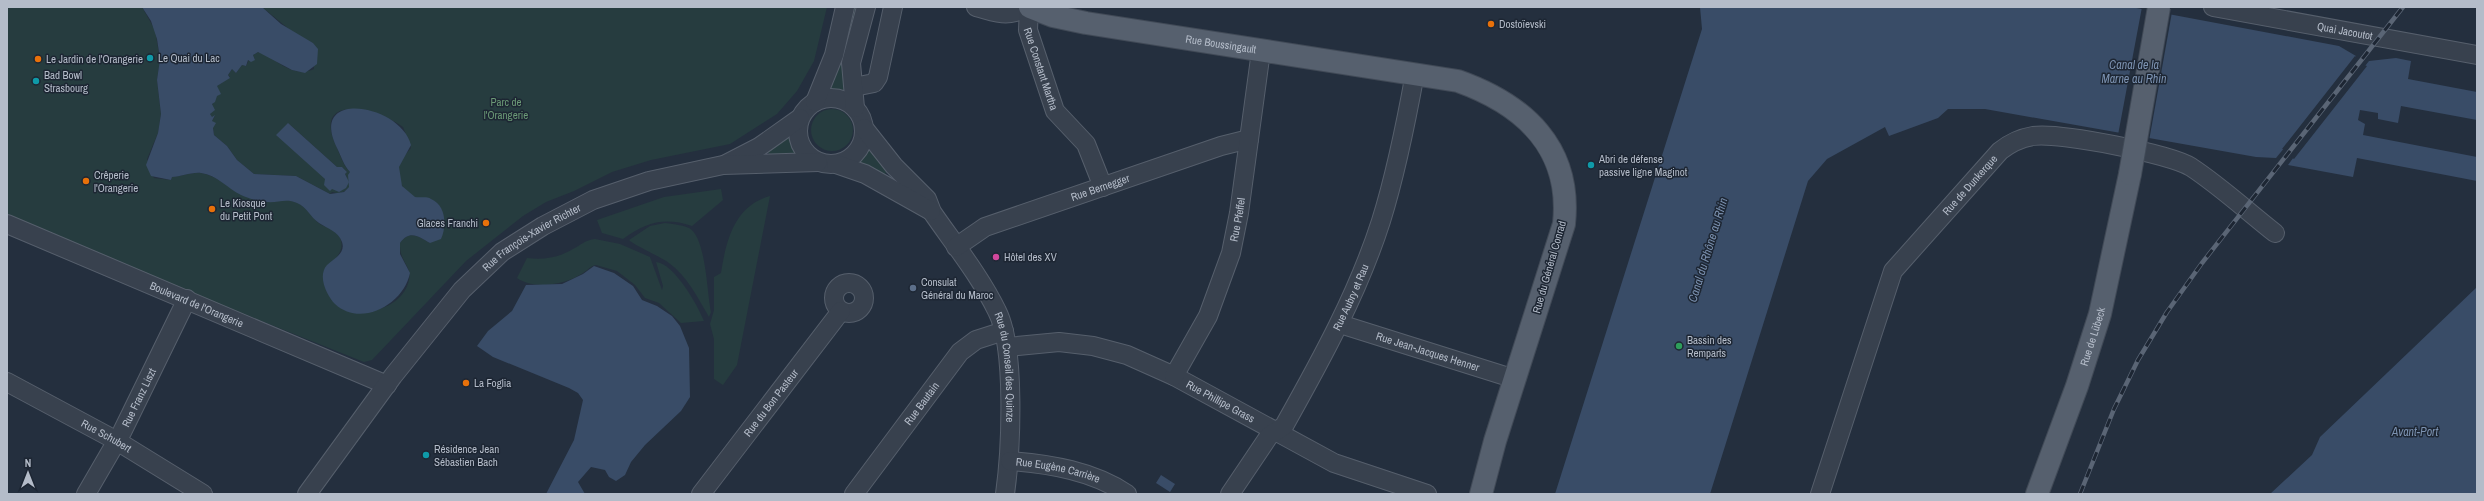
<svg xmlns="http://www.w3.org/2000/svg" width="2484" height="501" font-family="'Archivo Narrow',sans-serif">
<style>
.green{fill:#263c3f;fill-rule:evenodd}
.water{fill:#394c67}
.pier{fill:#242f3e}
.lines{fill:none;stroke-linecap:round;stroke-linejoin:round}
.minor-casing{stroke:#565f6c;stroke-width:20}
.major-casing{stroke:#414a57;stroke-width:24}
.minor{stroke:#38414e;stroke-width:18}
.major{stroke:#56606e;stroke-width:22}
.rail-casing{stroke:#5a6575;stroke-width:4.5}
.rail{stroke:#1d2633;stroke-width:3;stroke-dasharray:9;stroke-linecap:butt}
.major-bridge-casing{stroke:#414a57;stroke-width:24;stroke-linecap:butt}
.major-bridge{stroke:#56606e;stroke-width:22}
.food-dot{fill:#e8710a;stroke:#1d2633;stroke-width:1.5}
.culture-dot{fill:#0f9aa8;stroke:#1d2633;stroke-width:1.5}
.hotel-dot{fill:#d1479c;stroke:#1d2633;stroke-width:1.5}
.service-dot{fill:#5c6f8a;stroke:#1d2633;stroke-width:1.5}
.leisure-dot{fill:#2e9e5b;stroke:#1d2633;stroke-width:1.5}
.labels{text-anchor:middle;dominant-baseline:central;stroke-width:3;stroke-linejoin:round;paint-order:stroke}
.poi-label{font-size:11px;fill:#b4bcc9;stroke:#1d2633;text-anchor:start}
.street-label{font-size:11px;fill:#b4bcc9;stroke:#1d2633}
.park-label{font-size:11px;fill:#6b9a76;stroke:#1d2633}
.water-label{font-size:12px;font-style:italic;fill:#7c92b1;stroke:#1d2633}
</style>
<rect width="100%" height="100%" fill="#242f3e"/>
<g class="green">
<path d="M7,7H142L155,30L160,59L157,80L161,114L158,133L147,159L154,178L171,180L172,177C181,177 191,172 201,173C220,176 232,193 250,198C267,204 279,197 295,202C307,206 311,218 320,224C325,227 330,228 334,231C351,245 336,260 324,270C318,325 400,322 409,280C412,265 399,262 400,243C410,229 419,237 430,243L442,211C434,194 427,202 414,197C401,192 394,172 401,160C403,156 408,152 411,148L403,127C376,107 310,92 337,148C341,157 344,166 350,172L349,187C344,193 340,194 332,192L330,194L296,176L254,174L237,160L227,146L214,135L212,121L215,116L212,118L210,114L217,86L230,77L228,75L232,69L236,73L242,65L246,66L249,60H255L253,55L258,52L264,54C280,63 295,78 314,69L313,43L295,34L262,7H827L814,61L797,91L777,114L730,144L651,160L612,172L574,191L546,202L523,216L466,261L372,360L364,362L7,219ZM288,123L337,167H342L347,172L345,174L347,177L339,192L326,183L325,179Z"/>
<polygon points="853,7 860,7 849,93 829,89"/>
<circle cx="832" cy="130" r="21"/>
<polygon points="793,134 800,155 770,157 768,150"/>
<polygon points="868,145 889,167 884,176 853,163"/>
<path d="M721,189L723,200L692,226C665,217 646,222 623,239L602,233L597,220L664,197Z"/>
<path d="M770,196L737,365L723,385L714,379V339L710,324L714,310V277L721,273C726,240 735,205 770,196Z"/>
<path d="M665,223C673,224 682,225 689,228C706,237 707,293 711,312L709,317C698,298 687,276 669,263C661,257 632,244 629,240L650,226Z"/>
<path d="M595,239L620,244L650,257L662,290L663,286L656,262C674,263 698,306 704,321L681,323L659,303L645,298L635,285L617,271L596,265C590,266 588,270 583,273C565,285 534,290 517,278L527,258C543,260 558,258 573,249C581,245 585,240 595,239Z"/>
</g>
<g class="water">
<path d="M142,7H262L281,24L313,43L318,49L317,64L305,73L292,70L258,52L253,55L255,60L251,62L248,60L246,66L242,65L236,73L232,69L228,75L230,78L217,86L221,94L217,96L215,102L212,104L215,110L210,114L212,117L215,115L212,121L216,123L213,128L214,135L227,146L237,160L254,174L296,176L330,194L344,192L349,187L348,175L350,172C344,166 341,156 337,148C307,88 401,104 411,145L399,167L402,186L415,197C420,198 427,196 431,199C446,205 447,226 441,239L430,243C419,237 410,229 400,243V254L410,273C404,304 361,328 335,304C327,296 317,276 327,265C333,259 346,254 342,242C338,231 328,229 319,223C310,217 307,207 297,203C286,198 278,203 267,202C258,202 248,198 241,195C227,188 217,175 201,173C191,172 181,177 172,177L171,180L151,176L146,165L158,133L161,114L157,80L160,59L157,39L151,21Z"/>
<polygon points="1700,7 2131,7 2339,46 2356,56 2351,63 2365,66 2369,61 2396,58 2411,61 2408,79 2477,92 2477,120 2401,106 2398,123 2378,119 2378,113 2360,110 2358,120 2365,124 2363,135 2477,157 2477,181 2357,158 2353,177 2288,165 2299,150 2285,147 2276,158 2256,157 1985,109 1948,109 1938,118 1889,136 1885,127 1827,159 1808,181 1710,494 1555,494 1702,29"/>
<polygon points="288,123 337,167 342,167 347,172 345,174 349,182 346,188 339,192 332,189 330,191 324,185 325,179 276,135"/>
<polygon points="594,266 614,273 633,286 642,300 657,306 672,316 680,326 689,348 690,397 681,411 645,445 631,462 625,475 616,481 609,477 605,470 591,467 578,482 585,494 546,494 574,440 583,400 578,393 569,388 493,357 477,346 488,331 512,311 526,285 562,284 583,274"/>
<polygon points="2477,287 2477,494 2270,494 2312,455 2320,437"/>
<polygon points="1161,475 1175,484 1170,492 1156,483"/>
</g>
<g class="pier">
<polygon points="2142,7 2172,12 2149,141 2118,135"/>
<polygon points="2355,56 2357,58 2354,62 2367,66 2294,159 2291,157 2296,151 2282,149"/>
</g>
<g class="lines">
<defs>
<g id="minor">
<path d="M976,7C999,13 1006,18 1029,7"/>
<path id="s1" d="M1029,7L1028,30L1055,111L1086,144L1103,187"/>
<path id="s2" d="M2213,7L2477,55"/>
<polyline points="854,87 874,83 878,77 893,7"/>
<circle cx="831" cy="131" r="33"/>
<polyline points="815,102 834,55 845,7"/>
<polyline points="855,108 851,63 866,7"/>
<path id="s3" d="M864,128L894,166L927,199L932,212C954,244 980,276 997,311C1016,348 1011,451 1005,494"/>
<polyline points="726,164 759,147 800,118"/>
<polyline points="836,164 865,174 931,211"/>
<path id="s4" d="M7,224L387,385"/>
<path id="s5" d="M956,247L985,227L1221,146L1249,139"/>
<circle cx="849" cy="298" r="15"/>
<path id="s6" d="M1340,324L1515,379"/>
<path id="s7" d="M1007,347L1059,342L1093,346L1127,355L1174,376L1334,463L1427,494"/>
<path id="s8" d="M1174,376L1208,316L1231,253L1239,213L1261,51"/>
<path id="s9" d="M7,382L117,441L203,494"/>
<path id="s10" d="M1010,461C1050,464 1093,471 1127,494"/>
<path id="s11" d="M86,494L122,432L187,299"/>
<path id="s12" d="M307,494L393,376L462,290L502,252L543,226L593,200L649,181L723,165L818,162"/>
<path id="s13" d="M701,494L841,311"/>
<path id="s14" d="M854,494L960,352L976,340L1004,331"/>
<path id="s15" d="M1230,494L1269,436L1284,426C1321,360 1358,293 1381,221C1396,173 1406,123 1415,73"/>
<path id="s16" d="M1820,494L1893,271L2000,151C2010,143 2021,138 2033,136C2059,132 2170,154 2191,167C2220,186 2247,211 2275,233"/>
</g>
<g id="major">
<path id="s17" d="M1030,7L1053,16L1086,23L1458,81C1525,105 1572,148 1564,224L1495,441L1481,494"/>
<path id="s18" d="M2037,494L2077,386L2100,314L2130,174"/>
</g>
</defs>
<use href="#minor" class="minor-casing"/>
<use href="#major" class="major-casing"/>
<use href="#minor" class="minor"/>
<use href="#major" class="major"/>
<defs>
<polyline id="rail" points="2080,494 2114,409 2138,360 2167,312 2202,263 2403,7"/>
</defs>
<use href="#rail" class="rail-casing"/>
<use href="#rail" class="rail"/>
<defs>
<polyline id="major-bridge" points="2130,174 2159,7"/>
</defs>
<use href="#major-bridge" class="major-bridge-casing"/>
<use href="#major-bridge" class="major-bridge"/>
</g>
<g class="food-dot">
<circle cx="1491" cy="24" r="4"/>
<circle cx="38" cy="59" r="4"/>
<circle cx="86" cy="181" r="4"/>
<circle cx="212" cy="209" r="4"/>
<circle cx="486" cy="223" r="4"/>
<circle cx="466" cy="383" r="4"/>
</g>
<g class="culture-dot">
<circle cx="150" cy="58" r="4"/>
<circle cx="36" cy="81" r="4"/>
<circle cx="1591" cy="165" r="4"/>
<circle cx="426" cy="455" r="4"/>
</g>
<circle class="hotel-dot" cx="996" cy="257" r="4"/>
<circle class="service-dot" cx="913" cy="288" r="4"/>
<circle class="leisure-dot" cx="1679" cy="346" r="4"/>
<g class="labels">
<g class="poi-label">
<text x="1499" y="24">Dostoïevski</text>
<text x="158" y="58">Le Quai du Lac</text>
<text x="46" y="59">Le Jardin de l'Orangerie</text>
<text x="44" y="75">Bad Bowl<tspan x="44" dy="13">Strasbourg</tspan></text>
<text x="1599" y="159">Abri de défense<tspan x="1599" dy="13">passive ligne Maginot</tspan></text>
<text x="94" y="175">Crêperie<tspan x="94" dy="13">l'Orangerie</tspan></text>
<text x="220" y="203">Le Kiosque<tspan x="220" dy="13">du Petit Pont</tspan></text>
<text x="478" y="223" text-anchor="end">Glaces Franchi</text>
<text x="1004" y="257">Hôtel des XV</text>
<text x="921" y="282">Consulat<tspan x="921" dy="13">Général du Maroc</tspan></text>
<text x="1687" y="340">Bassin des<tspan x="1687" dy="13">Remparts</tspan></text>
<text x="474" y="383">La Foglia</text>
<text x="434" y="449">Résidence Jean<tspan x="434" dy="13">Sébastien Bach</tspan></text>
</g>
<g class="street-label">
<text stroke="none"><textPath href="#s2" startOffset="134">Quai Jacoutot</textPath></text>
<text stroke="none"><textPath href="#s17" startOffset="195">Rue Boussingault</textPath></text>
<text stroke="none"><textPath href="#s1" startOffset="64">Rue Constant Martha</textPath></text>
<text stroke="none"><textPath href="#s16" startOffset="350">Rue de Dunkerque</textPath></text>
<text stroke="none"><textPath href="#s5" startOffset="157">Rue Bernegger</textPath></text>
<text stroke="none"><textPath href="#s8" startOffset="170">Rue Pfeffel</textPath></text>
<text stroke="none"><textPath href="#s12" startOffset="344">Rue François-Xavier Richter</textPath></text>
<text transform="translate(1549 267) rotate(-74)">Rue du Général Conrad</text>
<text stroke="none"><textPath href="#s15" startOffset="233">Rue Aubry et Rau</textPath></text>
<text stroke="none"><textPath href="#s4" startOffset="206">Boulevard de l'Orangerie</textPath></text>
<text stroke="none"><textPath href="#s18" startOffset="167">Rue de Lübeck</textPath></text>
<text stroke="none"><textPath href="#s6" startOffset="92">Rue Jean-Jacques Henner</textPath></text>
<text stroke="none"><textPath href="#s3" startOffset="285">Rue du Conseil des Quinze</textPath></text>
<text stroke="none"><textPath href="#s11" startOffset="110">Rue Franz Liszt</textPath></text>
<text stroke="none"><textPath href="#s13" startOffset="115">Rue du Bon Pasteur</textPath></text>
<text stroke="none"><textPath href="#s7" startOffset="226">Rue Phillipe Grass</textPath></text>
<text stroke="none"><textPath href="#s14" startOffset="113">Rue Bautain</textPath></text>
<text stroke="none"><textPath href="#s9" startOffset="113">Rue Schubert</textPath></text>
<text stroke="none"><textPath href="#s10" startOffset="49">Rue Eugène Carrière</textPath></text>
</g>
<g class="park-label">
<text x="506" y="102">Parc de<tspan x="506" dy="13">l'Orangerie</tspan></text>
</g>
<g class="water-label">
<text x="2134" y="65">Canal de la<tspan x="2134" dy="14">Marne au Rhin</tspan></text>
<text transform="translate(1708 250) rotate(-73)">Canal du Rhône au Rhin</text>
<text x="2415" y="432">Avant-Port</text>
</g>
</g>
<rect width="2484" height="501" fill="none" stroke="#b4bcc9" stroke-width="16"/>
<g transform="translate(28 473)" stroke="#1d2633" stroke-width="3" paint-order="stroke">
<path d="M0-3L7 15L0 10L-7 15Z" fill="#b4bcc9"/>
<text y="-6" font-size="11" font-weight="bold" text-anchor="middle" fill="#b4bcc9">N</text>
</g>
</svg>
